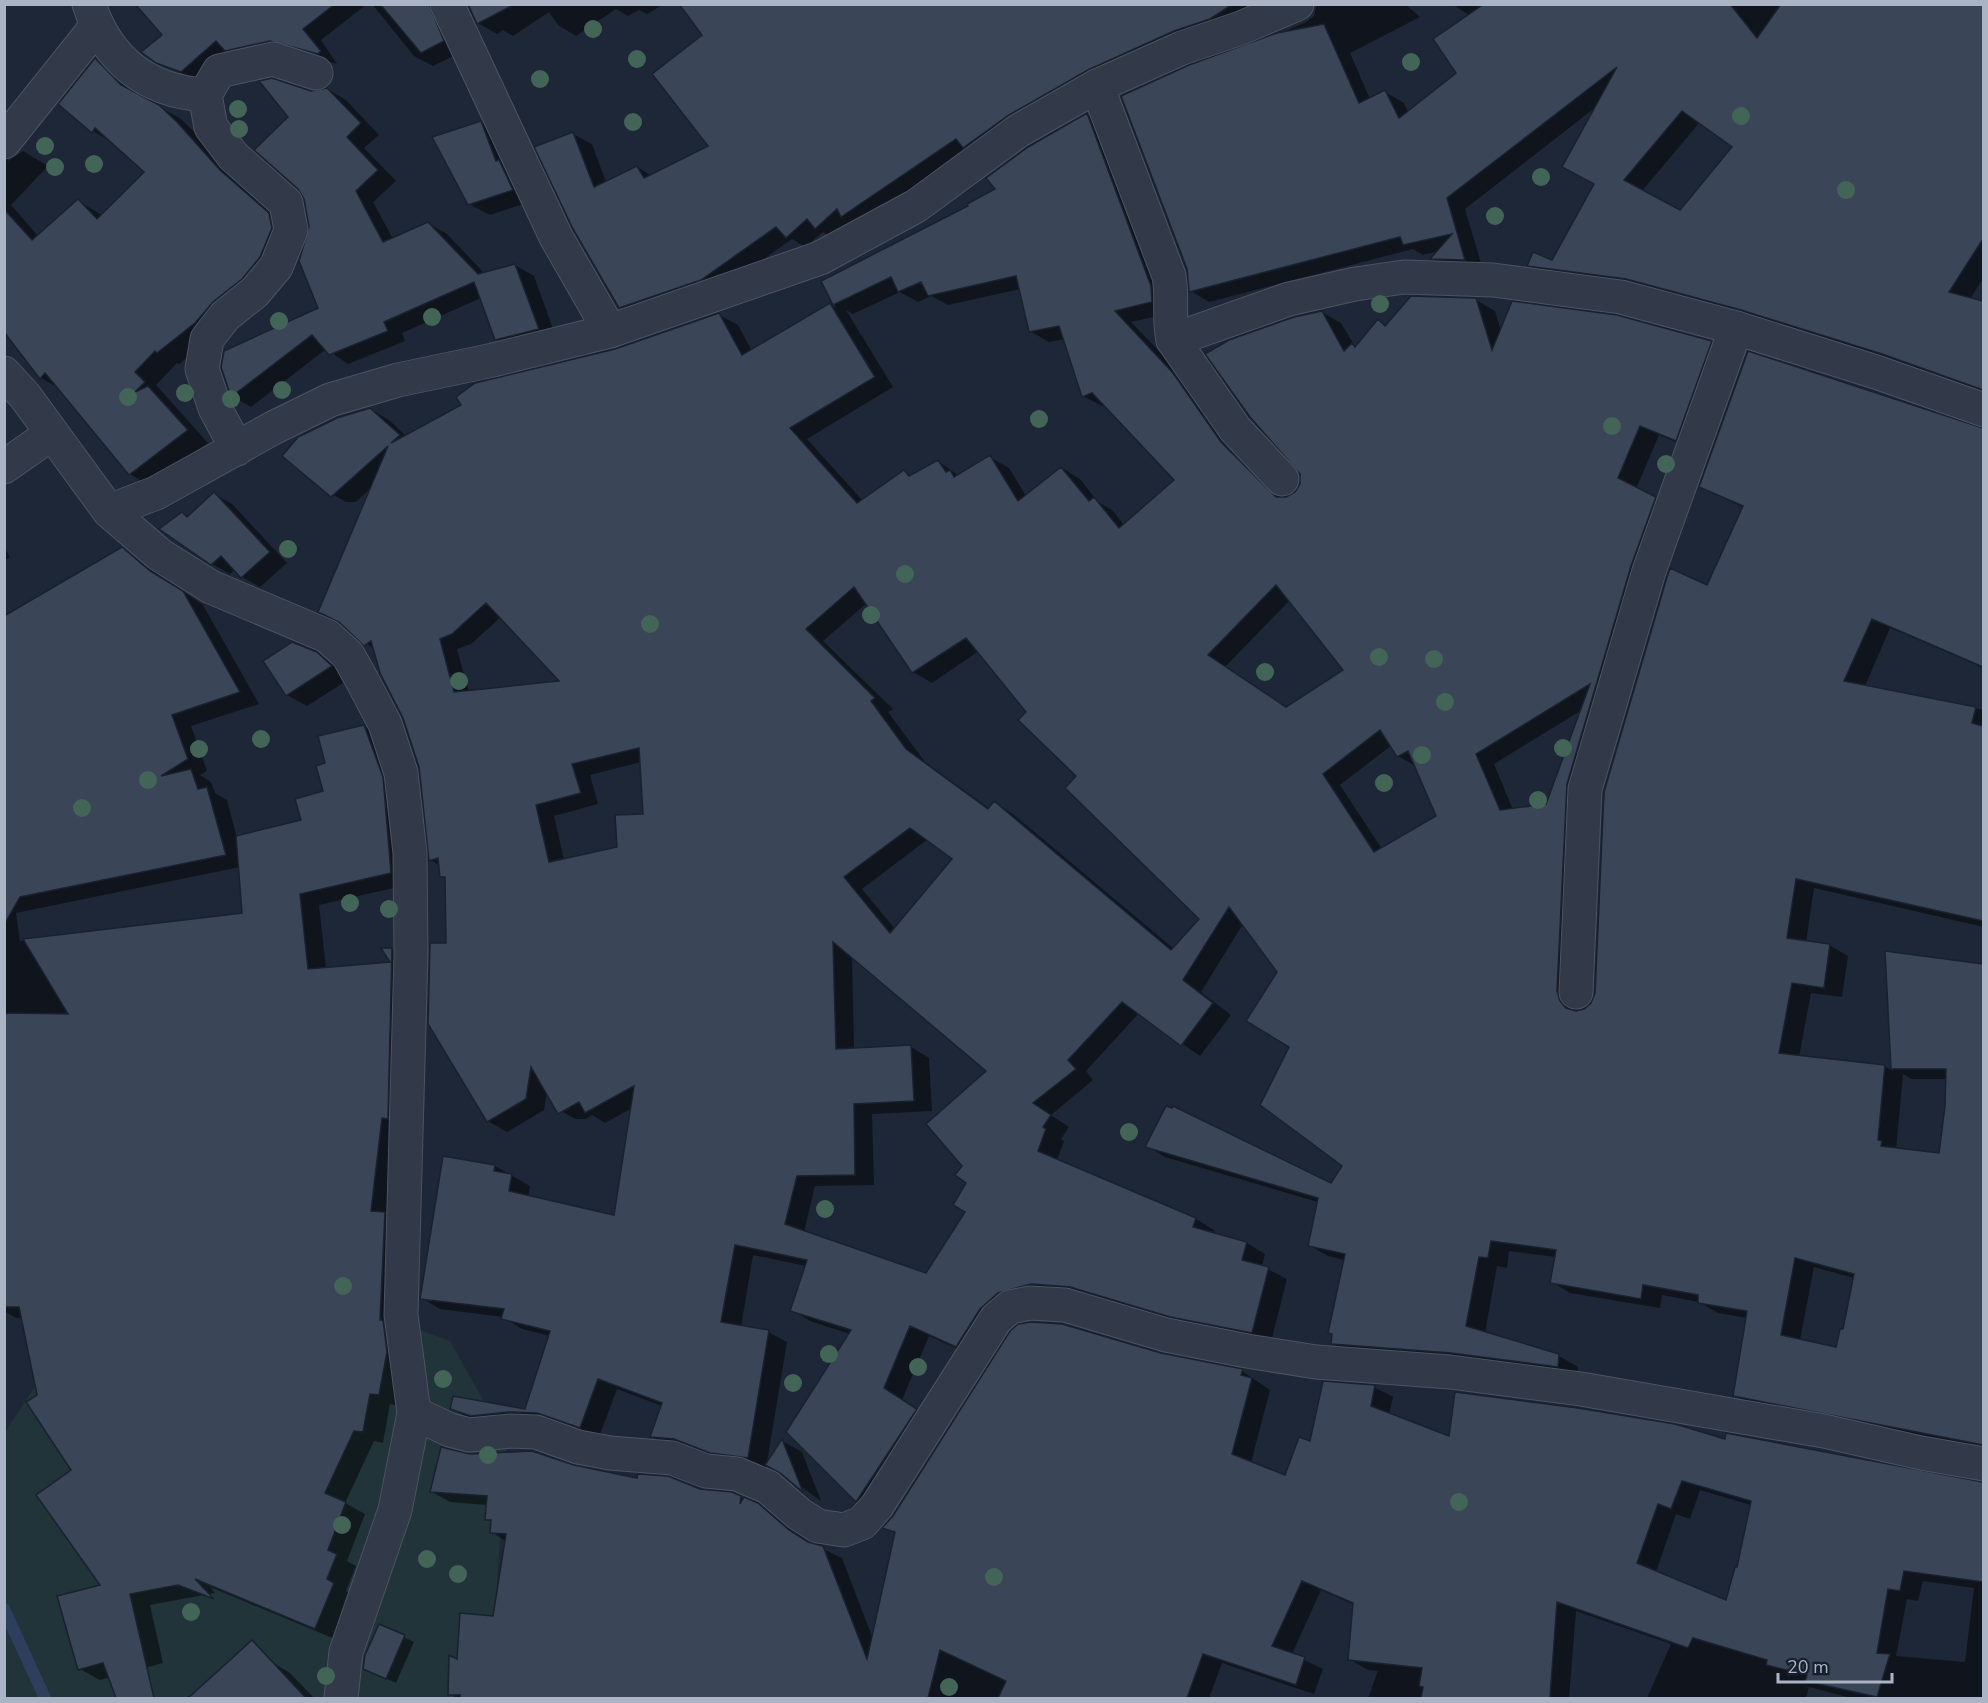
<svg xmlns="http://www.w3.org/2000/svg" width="1988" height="1703" font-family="'Nunito Sans',sans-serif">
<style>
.green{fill:#203439}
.shadow{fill:#0007;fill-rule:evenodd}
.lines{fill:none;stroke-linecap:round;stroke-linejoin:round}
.stream{stroke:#2e3f5e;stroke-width:12}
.building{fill:#3a4558;stroke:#19212e;stroke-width:1.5;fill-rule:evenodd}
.minor-casing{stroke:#4c5463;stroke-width:35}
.minor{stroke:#323948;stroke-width:33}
.tree{fill:#436557}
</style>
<rect width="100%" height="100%" fill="#1e2737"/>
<polygon class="green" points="310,1290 450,1341 507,1442 497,1584 570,1698 5,1698 5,1432 76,1324"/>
<g class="shadow">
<polygon points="137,4 367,4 321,40 337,64 289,50 200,82 157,61 164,35"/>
<polygon points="372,4 450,4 461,52 433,66 414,56"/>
<polygon points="468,4 664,4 647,14 639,10 628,16 616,9 576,36 558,25 549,12 513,36 503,30 497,34 478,23"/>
<polygon points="680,4 1291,4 834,238 823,232 805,247 792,239 720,290 638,318 620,307 573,134 592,144 606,182 637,167 652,176 711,146 704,35"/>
<path d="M1317,4H1405L1420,17L1350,53L1370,99L1385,92L1404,103L1408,112L1585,4H1984V277L1970,299L1984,302V393L1547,276L1529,265L1553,262L1595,184L1596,107L1465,209L1483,270L1451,269L1433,259L1439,251L1423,255L1413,249L1209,302L1191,291L1249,47L1306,22L1314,16ZM1700,122L1735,147L1680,212L1642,191Z"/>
<polygon points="1452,4 1486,4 1475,19"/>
<polygon points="96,60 117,72 141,97 181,119 290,227 217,335 179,364 177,363 156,385 208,443 151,487 130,474 59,388 41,378 4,330 4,126 8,161 23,151 48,166 11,205 38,236 78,201 102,215 146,172 115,144 93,131"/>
<polygon points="327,89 346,100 379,135 364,148 396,181 373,202 393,239 428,223 447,234 485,274 515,265 534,276 557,340 514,350 496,339 481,298 402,333 405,341 348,364 326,349 251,407 232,396 223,367 320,309 311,227 290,117 311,92"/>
<path d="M1087,115L1106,126L1170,313L1131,322L1192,385L1240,454L1284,499L1296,493L1302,484L1322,312L1341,323L1356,348L1379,321L1387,326L1476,300L1495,311L1501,331L1711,342L1729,353L1695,450L1659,435L1636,489L1674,509L1585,799L1576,1003L1577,1012L1585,1010L1593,1003L1708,587L1744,508L1701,487L1984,430V668L1890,628L1865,686L1984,710V927L1814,888L1806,942L1829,945L1848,956L1842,997L1811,993L1799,1057L1884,1066L1893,1071L1886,952L1984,965V1451L1753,1406L1734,1395L1747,1318L1718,1313L1699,1302L1662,1295L1660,1308L1570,1293L1552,1282L1556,1257L1509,1251L1507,1268L1497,1266L1485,1333L1559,1356L1578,1367L1576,1377L1351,1354L1332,1343L1345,1260L1328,1256L1309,1245L1318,1202L1165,1157L1147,1146L1332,1185L1344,1166L1291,1047L1279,972L1243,924L1201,992L1231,1015L1200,1056L1139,1013L1086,1071L1093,1080L1051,1115L1069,1127L1061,1139L1064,1141L1057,1160L1196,1219L1214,1230L1213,1234L1247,1243L1265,1254L1262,1266L1287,1279L1271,1342L1051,1294L975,1357L929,1336L902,1400L934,1421L875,1511L857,1501L850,1334L810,1321L792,1310L806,1266L753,1255L741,1327L768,1332L787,1342L766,1468L730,1462L671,1447L652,1437L662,1406L617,1389L599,1437L470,1419L452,1408L526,1411L550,1336L522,1329L503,1317L440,1309L422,1298L495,1166L530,1186L528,1197L615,1217L632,1108L605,1123L592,1115L586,1119H575L556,1108L547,1092L544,1110L507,1132L488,1121L447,944L446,879L442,876L441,866L430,860L421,770L404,718L375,650L345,625L320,611L372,487L356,502H346L327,491L370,409L389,420L406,436L615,351L719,315L738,325L752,351L830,304L836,308L823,281L970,206L997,189ZM1020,289L1030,331L1049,342L1065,339L1083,396L1102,406L1105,405L1176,480L1124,525L1112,510L1098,502L1080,479L1062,468L1026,496L1009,468L990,457L959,476L938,461L912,476L904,472L863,501L807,439L893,387L846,310L853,314L900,292L918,302L931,296L948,305ZM1290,600L1345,670L1287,708L1225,667ZM867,603L913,672L932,683L979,651L1079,776L1201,919L1174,949L1013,814L994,803L990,809L925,762L888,712L893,709L823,641ZM501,617L562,682L469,692L457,649L471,644ZM1582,710L1547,806L1513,810L1494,764ZM1392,745L1398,756L1417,767L1438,817L1382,849L1340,785ZM641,762L644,815L618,848L564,860L554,816L598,804L590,775ZM928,839L954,858L895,929L862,889ZM852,955L988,1071L964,1166L968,1183L967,1211L927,1275L804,1232L815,1186L874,1185L872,1114L932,1111L929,1058L911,1047L854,1049ZM1903,1074L1911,1079H1947L1940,1155L1896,1150ZM1814,1267L1854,1278L1844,1331L1837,1349L1800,1340Z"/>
<polygon points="481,122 501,134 532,201 490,215 469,204"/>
<polygon points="214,494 232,504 287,563 260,587 242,577 235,569 230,574 212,564 182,513 189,517"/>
<polygon points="4,547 10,557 4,561"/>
<path d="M122,549L203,605L259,704L191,726L207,771L200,775L211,782L215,793L227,800L237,838L303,821L325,792L327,764L364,726L384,738L411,884L319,905L326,969L393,963L384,949H392L412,961L399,1406L390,1404L383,1443L374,1441L345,1503L365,1514L347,1561L356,1566L346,1591L353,1595L335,1639L210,1587L215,1593L150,1605L163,1663L100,1680L80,1669L103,1586L73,1471L39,1395L23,1318H16L4,1311V1141H10L15,1084L4,1085V618ZM240,867L244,915L20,941L16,913Z"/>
<polygon points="316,653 337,665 351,678 307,706 287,695"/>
<path d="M1160,1354L1242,1371L1270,1390L1251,1463L1286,1477L1311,1443L1374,1387L1393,1397L1389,1415L1450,1439L1727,1441L1728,1435L1984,1484V1698H1851L1809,1687L1806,1698H1647L1671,1644L1576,1611L1569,1698H1368L1378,1671L1368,1670L1349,1659L1354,1605L1321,1590L1292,1654L1323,1669L1314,1694L1222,1663L1209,1698H457L449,1694L459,1661L495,1617L506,1541L491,1532L492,1522L486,1519L487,1505L450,1502L432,1492L470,1455L574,1467L741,1498L757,1504L777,1516L808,1542L842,1558L873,1639L896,1534L885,1528ZM1700,1490L1751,1505L1738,1569L1727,1602L1656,1572L1676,1514L1690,1519ZM1923,1581L1974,1588L1965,1662L1896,1656L1907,1599L1918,1601Z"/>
<polygon points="782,1441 802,1452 821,1501 786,1476"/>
<polygon points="380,1626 414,1642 396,1683 374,1673"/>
<polygon points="270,1661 290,1673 314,1698 185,1698"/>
</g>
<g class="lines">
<polyline class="stream" points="4,1609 45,1698"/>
</g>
<g class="building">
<polygon points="135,4 335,4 303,29 321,51 318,54 270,41 225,51 216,41 181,72 156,63 141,52 162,35"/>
<polygon points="380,4 429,4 444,41 421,53"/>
<polygon points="468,4 515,4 477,24"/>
<polygon points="679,4 1233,4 1210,19 1174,31 1088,70 1009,115 963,148 956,139 841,217 837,209 815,229 807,219 786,238 776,227 701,280 619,308 573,229 534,147 573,132 594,187 637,166 644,178 708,146 652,74 702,35"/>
<path d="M1484,4H1730L1757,38L1781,4H1983V239L1949,292L1983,301V390L1882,354L1741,310L1626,279L1527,266L1533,252L1552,260L1594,184L1562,167L1617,67L1447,198L1465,260L1430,259L1452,234L1403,245L1400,237L1189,292L1187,269L1121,96L1189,65L1277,33L1324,24L1359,103L1385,90L1399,118L1456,73L1433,39ZM1682,111L1732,147L1680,210L1624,180Z"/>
<polygon points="95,58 121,85 159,105 177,122 220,170 269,213 272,228 260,257 242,279 213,302 195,323 157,353 155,351 135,372 145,382 135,392 148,386 188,430 129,475 45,373 40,379 4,332 4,209 32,240 78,199 97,219 144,172 95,128 92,133 58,104"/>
<polygon points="272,78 311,91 327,88 361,123 347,137 378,170 356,191 383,242 428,222 478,274 515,264 539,329 495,340 474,282 384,322 388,331 329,355 312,335 231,397 221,367 224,351 318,308 299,261 309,227 304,199 298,189 254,150 288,117 259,81"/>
<path d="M1087,113L1151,286L1152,302L1115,311L1173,373L1221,442L1276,497H1286L1295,492L1300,484V474L1250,417L1205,354L1229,340L1294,317L1322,311L1344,351L1352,343L1355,347L1378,319L1385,326L1411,296L1476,298L1492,350L1512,301L1617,315L1712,341L1676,441L1640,426L1618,478L1656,497L1631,566L1567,784L1557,991L1560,1001L1566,1008L1576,1011L1584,1009L1591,1003L1595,993L1604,792L1667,577L1670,568L1707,585L1743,506L1699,487L1748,351L1983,428V667L1872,619L1844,681L1976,707L1972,723L1983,726V921L1796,879L1787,938L1830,944L1824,988L1792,983L1779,1053L1885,1065L1878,1140L1882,1141L1881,1146L1939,1153L1945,1106L1946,1069H1891L1885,951L1983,964V1445L1733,1396L1747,1311L1698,1303V1295L1643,1285L1641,1299L1550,1283L1556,1250L1491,1241L1488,1258L1479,1257L1466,1326L1559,1354L1558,1367L1451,1353L1331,1344L1332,1334L1328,1333L1345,1254L1308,1246L1318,1198L1145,1147L1166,1106L1172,1108L1173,1106L1331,1183L1342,1166L1260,1105L1289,1047L1246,1021L1277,972L1229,907L1183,980L1213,1003L1181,1046L1122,1002L1068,1060L1076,1069L1033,1103L1051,1115L1043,1127L1046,1129L1038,1151L1196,1218L1193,1227L1247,1242L1242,1260L1269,1267L1252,1333L1170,1317L1070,1287L1031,1284L998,1293L980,1309L956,1347L910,1326L884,1388L917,1409L856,1502L786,1432L851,1330L790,1311L807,1260L735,1245L721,1322L769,1330L748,1458L710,1453L674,1439L650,1437L662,1403L598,1379L580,1428L537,1413L509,1412L471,1416L450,1409L453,1396L525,1409L550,1331L501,1319L504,1309L420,1299L443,1156L495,1165L494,1171L512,1174L509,1191L614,1215L634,1086L585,1113L579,1102L558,1114L531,1067L526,1099L487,1122L428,1024L430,943H446L445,877H440L438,858L429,861L419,767L403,718L380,673L371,641L364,646L339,622L318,612L388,446L331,497L282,456L298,437L337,418L370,408L400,435L391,443L461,405L456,397L475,383L615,349L719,313L742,355L830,303L875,377L790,428L857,503L904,470L909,476L938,460L946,472L950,470L954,477L990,455L1018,501L1061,467L1089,501L1094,497L1119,528L1174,480L1092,393L1082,397L1059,326L1029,332L1016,276L928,296L921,282L898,292L891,277L833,305L821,281L968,206L967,204L995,189L986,178L1028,147ZM1276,585L1343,670L1286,707L1208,655ZM854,587L912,673L966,638L1026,712L1018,720L1076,776L1065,788L1199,919L1171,950L994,801L988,809L906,749L871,701L875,698L806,629ZM486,603L559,681L454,692L440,639L452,634ZM1590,684L1546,804L1500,810L1476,754ZM1380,730L1397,757L1408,751L1436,816L1374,852L1323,774ZM639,748L643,814L615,815L617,847L549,862L536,805L581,793L572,764ZM910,828L952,859L890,933L844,877ZM833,942L986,1071L926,1124L962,1166L955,1175L966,1183L953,1205L965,1212L926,1273L785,1224L797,1176L855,1175L854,1104L914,1101L911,1045L836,1049ZM1795,1258L1854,1274L1843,1329H1840L1836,1347L1781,1335Z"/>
<polygon points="481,121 496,161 499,160 513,190 468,205 432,137"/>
<polygon points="214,492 270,552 241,578 221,556 211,565 159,529 182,512 187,517"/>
<polygon points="122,547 150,571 183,591 240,692 172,715 188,759 161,776 191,769 198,789 207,787 226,855 20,897 4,925 4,616"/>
<polygon points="292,642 317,652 332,666 286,696 263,661"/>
<polygon points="364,725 383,777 391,873 300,894 308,969 390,962 381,948 392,948 388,1119 382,1118 371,1211 385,1212 380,1320 383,1320 387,1352 379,1395 370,1394 363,1432 354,1431 325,1493 346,1502 328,1550 337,1554 327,1579 334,1583 315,1629 195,1579 214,1599 178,1585 130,1594 154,1698 116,1698 103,1663 78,1670 68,1635 57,1596 100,1585 36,1495 71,1470 26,1402 37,1395 19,1307 4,1307 5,1013 68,1014 23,939 242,913 236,836 301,820 295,799 323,791 316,766 325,763 318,736"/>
<path d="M1031,1322L1062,1324L1161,1353L1243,1369L1241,1375L1252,1378L1232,1454L1285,1475L1299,1437L1310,1441L1323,1381L1375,1385L1371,1406L1449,1436L1455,1392L1578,1408L1675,1424L1725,1439L1726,1433L1983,1482V1582L1904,1571L1900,1591L1888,1589L1877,1653L1890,1654L1877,1697L1805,1681L1807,1675L1766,1665L1767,1660L1693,1638L1688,1648L1557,1602L1550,1698H1421L1423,1687L1419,1686L1422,1668L1348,1660L1353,1603L1302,1581L1272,1646L1305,1657L1296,1685L1203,1654L1187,1698H998L1006,1681L940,1650L928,1698H460V1695H448L449,1655L457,1659L460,1613L493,1616L506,1534L490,1533L491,1520H485L487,1496L430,1492L441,1447L470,1454L532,1451L574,1465L637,1478L638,1474L668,1476L700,1489L732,1492L741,1496L740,1504L744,1497L758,1503L789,1530L808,1542L823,1546L867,1659L895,1532L882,1528L893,1516L1010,1331L1018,1324ZM1682,1481L1751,1501L1737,1567H1735L1726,1600L1637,1563L1658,1504L1671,1509Z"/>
<polygon points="782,1439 803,1492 780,1473 765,1465"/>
<polygon points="379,1624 405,1635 386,1679 363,1669 365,1655"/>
<polygon points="252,1640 306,1698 188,1698 218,1671"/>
</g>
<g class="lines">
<defs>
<g id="minor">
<path d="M89,4C107,60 146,91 205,95"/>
<polyline points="447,4 556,237 610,331"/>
<path d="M1097,86L1169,276C1173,297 1168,318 1173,340L1235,429L1282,479"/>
<polyline points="4,142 96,27"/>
<polyline points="1173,340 1289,299 1355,284 1404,277 1493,280 1621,297 1736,328 1876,372 1984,410"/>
<polyline points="4,373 25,396 109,511 156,493 273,428 330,400 398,380 493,360 610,331 820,258 916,206 1018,131 1097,86 1182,48 1241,28 1297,4"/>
<polyline points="237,449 215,408 202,369 207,339 225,316 255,292 276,267 291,230 286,203 233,156 211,127 205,95 219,71 273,59 316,73"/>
<polyline points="4,467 51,434"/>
<polyline points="109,511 160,555 211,587 327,636 348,655 363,682 385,724 401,773 410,853 411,954 401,1315 414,1413 395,1510 346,1652 341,1698"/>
<polyline points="1576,992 1585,789 1649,571 1736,328"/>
<polyline points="414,1413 450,1430 469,1435 511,1431 536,1432 578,1447 610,1453 672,1458 706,1471 737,1474 768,1487 799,1514 818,1526 844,1530 862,1523 877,1506 996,1319 1010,1307 1030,1303 1065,1305 1166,1335 1247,1351 1316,1362 1450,1372 1581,1389 1824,1431 1921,1453 1984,1464"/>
</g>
</defs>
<use href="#minor" class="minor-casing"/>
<use href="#minor" class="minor"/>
</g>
<g class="tree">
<circle cx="593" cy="29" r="9"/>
<circle cx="637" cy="59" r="9"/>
<circle cx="1411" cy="62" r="9"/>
<circle cx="540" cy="79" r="9"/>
<circle cx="238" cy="109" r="9"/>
<circle cx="1741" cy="116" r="9"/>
<circle cx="633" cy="122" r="9"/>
<circle cx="239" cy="129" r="9"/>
<circle cx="45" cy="146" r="9"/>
<circle cx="94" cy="164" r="9"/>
<circle cx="55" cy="167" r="9"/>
<circle cx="1541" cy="177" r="9"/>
<circle cx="1846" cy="190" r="9"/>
<circle cx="1495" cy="216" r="9"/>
<circle cx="1380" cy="304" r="9"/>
<circle cx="432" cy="317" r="9"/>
<circle cx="279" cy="321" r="9"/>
<circle cx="282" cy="390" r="9"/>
<circle cx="185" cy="393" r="9"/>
<circle cx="128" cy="397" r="9"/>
<circle cx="231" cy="399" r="9"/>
<circle cx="1039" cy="419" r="9"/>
<circle cx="1612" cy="426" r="9"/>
<circle cx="1666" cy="464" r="9"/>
<circle cx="288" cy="549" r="9"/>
<circle cx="905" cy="574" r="9"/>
<circle cx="871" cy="615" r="9"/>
<circle cx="650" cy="624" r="9"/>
<circle cx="1379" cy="657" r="9"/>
<circle cx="1434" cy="659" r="9"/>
<circle cx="1265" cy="672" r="9"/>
<circle cx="459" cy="681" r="9"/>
<circle cx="1445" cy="702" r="9"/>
<circle cx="261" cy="739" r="9"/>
<circle cx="1563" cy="748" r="9"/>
<circle cx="199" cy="749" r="9"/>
<circle cx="1422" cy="755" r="9"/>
<circle cx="148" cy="780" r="9"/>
<circle cx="1384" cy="783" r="9"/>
<circle cx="1538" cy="800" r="9"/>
<circle cx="82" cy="808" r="9"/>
<circle cx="350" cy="903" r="9"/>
<circle cx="389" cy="909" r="9"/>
<circle cx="1129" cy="1132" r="9"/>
<circle cx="825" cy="1209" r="9"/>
<circle cx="343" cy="1286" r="9"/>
<circle cx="829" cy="1354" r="9"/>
<circle cx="918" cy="1367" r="9"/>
<circle cx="443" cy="1379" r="9"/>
<circle cx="793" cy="1383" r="9"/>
<circle cx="488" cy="1455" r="9"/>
<circle cx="1459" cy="1502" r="9"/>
<circle cx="342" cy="1525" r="9"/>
<circle cx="427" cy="1559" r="9"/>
<circle cx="458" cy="1574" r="9"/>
<circle cx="994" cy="1577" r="9"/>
<circle cx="191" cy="1612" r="9"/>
<circle cx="326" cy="1676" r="9"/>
<circle cx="949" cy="1687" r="9"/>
</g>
<rect width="1988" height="1703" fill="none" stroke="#abb4c5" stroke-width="12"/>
<path d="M1778 1673v9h114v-9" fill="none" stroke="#abb4c5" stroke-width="3"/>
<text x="1787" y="1673" font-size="18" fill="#abb4c5" stroke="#171f2c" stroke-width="4.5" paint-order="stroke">20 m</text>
</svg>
